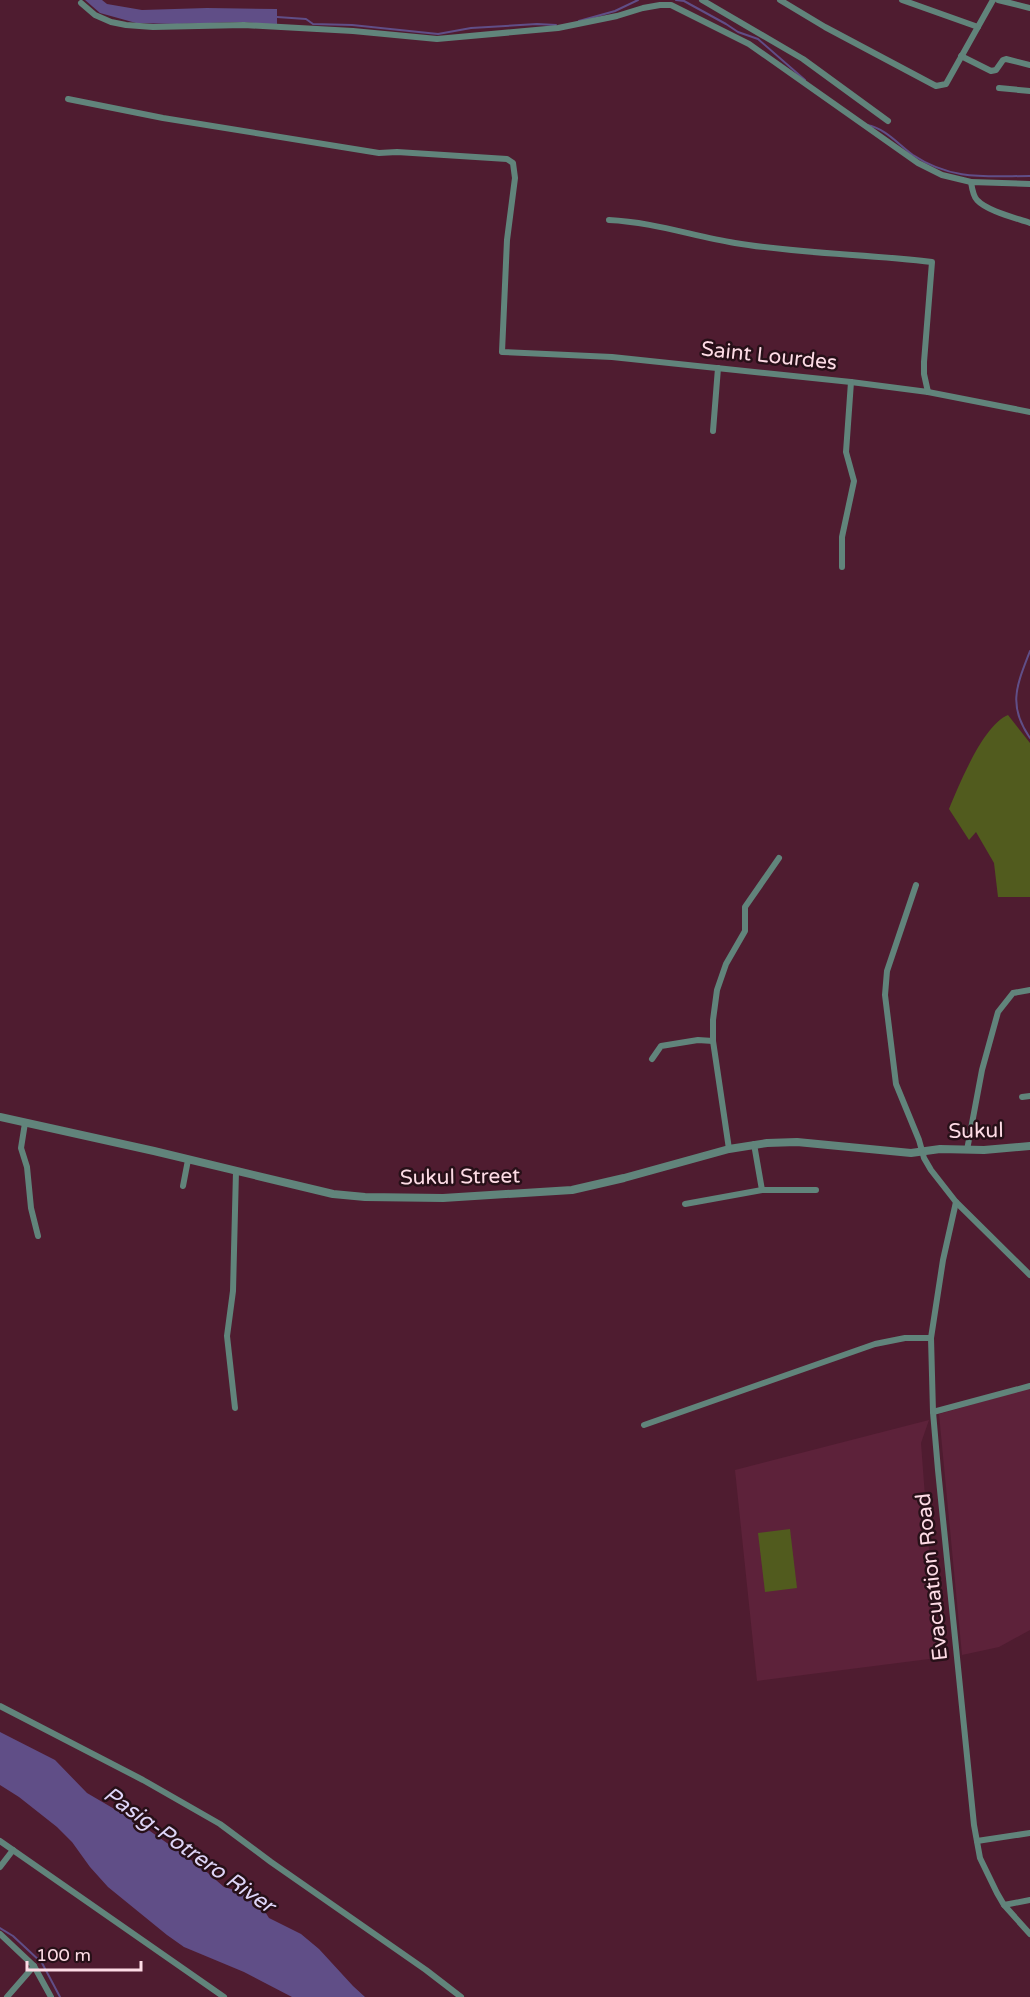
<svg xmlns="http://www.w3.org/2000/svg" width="1030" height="1997" font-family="'Varela Round',sans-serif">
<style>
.built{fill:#5d223a}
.green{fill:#515b1e}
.water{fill:#604e87}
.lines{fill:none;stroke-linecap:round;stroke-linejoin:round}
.stream{stroke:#604e87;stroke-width:2}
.minor{stroke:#61847b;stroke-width:6}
.tertiary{stroke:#61847b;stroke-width:8}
.labels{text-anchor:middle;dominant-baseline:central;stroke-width:5;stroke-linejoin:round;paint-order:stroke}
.street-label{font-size:21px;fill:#fddbe5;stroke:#271018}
.water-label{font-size:22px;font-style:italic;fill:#ded5f8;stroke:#271018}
</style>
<rect width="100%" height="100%" fill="#4f1c30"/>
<g class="built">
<polygon points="1030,1388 1030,1630 999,1647 962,1655 939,1414"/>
<polygon points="929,1420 921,1443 937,1658 757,1681 735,1470"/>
</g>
<g class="green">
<path d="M1008,715L1030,743V897H998L994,863L976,832L969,840L949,809C959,785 983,725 1008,715Z"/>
<polygon points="790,1529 797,1588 765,1592 758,1533"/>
</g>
<g class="water">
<polygon points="85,0 102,0 107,4 142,10 207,8 277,9 277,25 243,22 177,24 136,23 100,13"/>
<polygon points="0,1732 55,1760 87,1793 140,1824 201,1867 224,1887 255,1896 269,1918 301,1934 319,1949 353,1986 365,1997 292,1997 244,1972 184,1947 167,1935 108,1887 90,1867 72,1842 57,1827 19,1797 0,1785"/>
</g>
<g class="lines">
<g class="stream">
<polyline points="676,0 684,1 726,24 738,32 758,39 805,80"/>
<polyline points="277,17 306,19 313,24 352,25 438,34 471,28 537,24 556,25"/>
<polyline points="579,21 615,11 638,0"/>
<path d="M867,125C885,128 899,145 913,155C952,181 987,176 1030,176"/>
<path d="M1030,651C1017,685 1007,705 1030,738"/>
<polyline points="0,1928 13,1936 42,1963 60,1997"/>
</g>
<g class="minor">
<polyline points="702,0 803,59 888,121"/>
<polyline points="780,0 825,27 936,86 946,84 993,0"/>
<polyline points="902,0 978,27"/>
<polyline points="998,0 1030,8"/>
<polyline points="81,3 95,15 111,22 126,25 153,27 244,25 353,31 437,39 558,28 617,16 643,8 660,5 671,5 749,44 918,163 942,175 971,182"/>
<polyline points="961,56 991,71 996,70 1003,60 1006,59 1030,65"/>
<polyline points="999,88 1030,91"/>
<polyline points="68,99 163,118 379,153 397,152 507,159 513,163 515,178 507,240 502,352 612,357 851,382 928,392 1030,412"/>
<path d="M1030,184L971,182C972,188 973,196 977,200C987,211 1016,218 1030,223"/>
<path d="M609,220C652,222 693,236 735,243C800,254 867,254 932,262L924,362V374L928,392"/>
<polyline points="713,431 718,368"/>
<polyline points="842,567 842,537 854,481 846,452 851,382"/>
<polyline points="916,885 887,971 885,995 896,1084 919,1140 924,1158 931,1170 956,1202 1030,1275"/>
<polyline points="652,1059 661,1046 698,1040 713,1041"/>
<polyline points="1022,1097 1030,1096"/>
<polyline points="25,1123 21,1148 27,1167 31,1208 38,1236"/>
<polyline points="754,1144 762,1190"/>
<polyline points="729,1149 713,1041 713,1020 717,990 726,964 745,931 745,907 779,858"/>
<polyline points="967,1150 982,1070 998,1012 1013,993 1030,990"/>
<polyline points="183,1186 188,1160"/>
<polyline points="956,1202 943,1260 931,1338 933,1412 938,1470 974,1825 980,1858 997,1893 1004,1905 1030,1934"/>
<polyline points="685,1204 762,1190 816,1190"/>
<polyline points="235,1408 227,1336 233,1291 236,1171"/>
<polyline points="933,1412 1030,1386"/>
<polyline points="644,1425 875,1344 905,1338 931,1338"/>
<polyline points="0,1706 143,1780 220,1824 271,1862 426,1970 461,1997"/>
<polyline points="0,1841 224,1997"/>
<polyline points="977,1841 1030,1833"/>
<polyline points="0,1867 13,1850"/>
<polyline points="1004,1905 1030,1900"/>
<polyline points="0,1934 34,1966 51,1997"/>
<polyline points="7,1997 34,1966"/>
</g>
<polyline class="tertiary" points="0,1117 154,1151 333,1194 365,1197 443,1198 572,1190 624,1178 729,1149 767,1143 797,1142 911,1153 940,1149 984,1150 1030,1146"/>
</g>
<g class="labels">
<g class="street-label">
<text transform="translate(769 356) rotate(6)">Saint Lourdes</text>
<text transform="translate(976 1131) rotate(-1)">Sukul</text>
<text transform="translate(460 1177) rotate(-1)">Sukul Street</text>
<text transform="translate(932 1577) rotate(-96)">Evacuation Road</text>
</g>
<g class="water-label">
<text transform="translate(189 1850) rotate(35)">Pasig-Potrero River</text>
</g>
</g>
<path d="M27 1961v9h114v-9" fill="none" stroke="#fddbe5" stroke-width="3"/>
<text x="36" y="1961" font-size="18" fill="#fddbe5" stroke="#271018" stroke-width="4.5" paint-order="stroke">100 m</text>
</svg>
